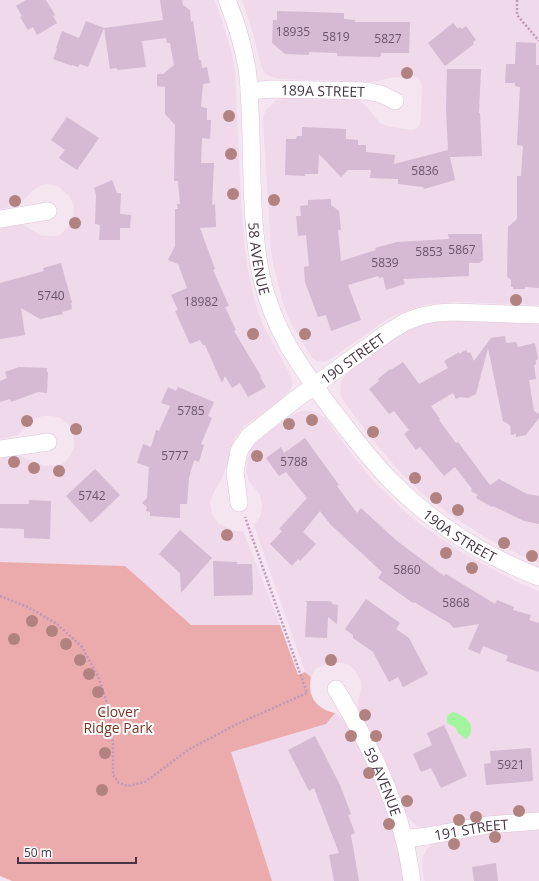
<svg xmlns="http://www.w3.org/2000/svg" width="539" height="881" font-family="'Open Sans',sans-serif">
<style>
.residential{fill:#efd9ea}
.green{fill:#ebabac}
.water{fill:#a2f59d}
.building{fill:#d6b9d2}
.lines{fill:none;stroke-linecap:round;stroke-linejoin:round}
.minor-casing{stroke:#dec4d8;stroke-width:18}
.path{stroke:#c297ba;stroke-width:2.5;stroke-dasharray:2 2;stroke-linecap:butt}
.minor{stroke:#fff;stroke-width:17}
.tree{fill:#b28280}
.labels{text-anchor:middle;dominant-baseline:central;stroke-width:4;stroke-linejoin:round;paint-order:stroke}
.number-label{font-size:12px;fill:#6a5568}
.street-label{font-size:14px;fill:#463444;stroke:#fff}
.park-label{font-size:14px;fill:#7c3124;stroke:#fff}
</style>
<rect width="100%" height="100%" fill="#f4e5f0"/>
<g class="residential">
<polygon points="0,0 214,0 220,14 231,50 235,72 241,202 244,242 248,270 253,295 262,323 291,376 292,383 291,389 283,398 248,423 235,437 223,476 214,492 210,502 212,514 218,523 235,531 243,531 280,625 191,625 125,566 0,562 0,458 21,456 44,466 56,465 62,464 69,457 74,447 74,440 71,427 67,423 59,417 49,416 43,416 33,419 18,435 0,439 0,228 21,225 25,226 40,235 45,236 56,236 61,234 70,225 74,214 74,207 70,197 59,187 48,184 42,185 33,190 19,205 0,209"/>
<polygon points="242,0 539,0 539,305 459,302 428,304 414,308 389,318 329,360 324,362 317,361 312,358 291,323 282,300 273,263 271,248 263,124 263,117 266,110 276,100 287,97 356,100 361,101 366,106 380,123 387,126 411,130 416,129 419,126 421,120 422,86 421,81 417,77 412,76 389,78 374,82 280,79 272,77 265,74 261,65 250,23"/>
<polygon points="458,321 539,324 539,563 518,554 485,537 454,517 424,495 402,474 372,439 344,402 340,394 341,382 346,374 389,341 408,331 426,324 436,322"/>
<polygon points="302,411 314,411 325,418 347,448 373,481 414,520 466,555 519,583 539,591 539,813 424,829 417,826 410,820 405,812 383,756 360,715 358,707 358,701 361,689 361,682 355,670 349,665 343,663 328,663 315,669 311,677 305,672 254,525 261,515 262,505 260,495 249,481 246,472 247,462 250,451 256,443 263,435 296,413"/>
<polygon points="335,713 343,719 359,746 383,799 399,841 408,881 272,881 231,752 326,724"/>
<polygon points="539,827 539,881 425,881 422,870 422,858 427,849 435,842 447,838"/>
</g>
<path class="green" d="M0,562L125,566L191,625H280L298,675L305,672L311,677C307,696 316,709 335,713L326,724L231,752L272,881H12L0,876Z"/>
<path class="water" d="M453,712C461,714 473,721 471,731C471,735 468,736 467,739H465L464,737L459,734L455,727L447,723V716Z"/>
<g class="building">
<polygon points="26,0 46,0 55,15 53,16 57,23 37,35 33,27 28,30 20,17 22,16 16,6"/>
<polygon points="160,0 182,0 183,5 190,10 191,22 193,21 199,60 201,60 202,68 207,67 210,83 203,84 201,107 207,108 207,120 211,120 210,139 202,138 201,163 214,163 212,205 215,204 216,227 200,228 215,269 213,270 229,306 225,307 236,330 234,331 261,376 260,377 266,387 248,397 240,383 232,388 225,376 222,383 205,345 203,345 200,340 190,344 175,311 178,310 171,295 187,288 178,264 168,260 175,246 175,209 178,209 177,204 180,204 178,181 174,181 175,125 165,114 165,87 157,86 157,74 163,74 174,65 170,43 167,43 166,38 142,41 146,67 117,70 117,68 110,69 104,28 163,20"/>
<polygon points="277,11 344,13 344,19 355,20 355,22 410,22 409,53 381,53 381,56 379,57 337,56 337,53 309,52 309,55 285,54 272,43 273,20 277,20"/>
<polygon points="86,21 104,28 88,67 80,64 78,67 72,65 72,66 53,59 57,49 56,48 62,31 79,38"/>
<polygon points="453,23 458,29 460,27 462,29 466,26 476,40 473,42 474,44 445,66 428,43"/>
<polygon points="516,42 536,43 536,65 539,65 539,288 525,287 525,289 513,289 513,287 511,287 511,280 507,276 508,227 517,219 517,176 521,176 523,146 517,145 520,87 515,86 515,83 505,83 506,64 515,64"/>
<polygon points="447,69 481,69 479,113 480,113 482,156 450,157 455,180 424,189 423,187 398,184 398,179 370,178 371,170 348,170 341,177 319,154 318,174 305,174 305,176 285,175 286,139 296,139 297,136 302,136 302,127 346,129 346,139 358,140 358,145 366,145 366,152 395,155 394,164 448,150 446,109"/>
<polygon points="67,117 99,138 77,170 59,158 65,150 51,140"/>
<polygon points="112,180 117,193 121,193 120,214 131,215 130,228 120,228 120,240 99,240 100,225 95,224 96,195 94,188"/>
<polygon points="331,199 331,205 339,211 341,230 338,230 341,261 376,250 375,248 397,242 449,239 448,234 482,234 483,260 479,263 469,263 469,276 403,279 405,284 386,290 383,277 379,278 378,276 348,285 361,320 331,331 326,315 318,317 305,282 304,267 309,266 306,235 298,236 296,216 301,216 300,206 308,205 308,200"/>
<polygon points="61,263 72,303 71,303 72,309 62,312 63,314 40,319 21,308 25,335 0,339 0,283 44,271 43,268"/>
<polygon points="505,336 506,343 516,342 518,347 535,343 538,359 536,360 536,364 534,365 536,379 529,380 534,411 539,414 539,418 526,435 516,437 516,434 511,435 510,425 503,421 488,348 476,394 468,398 460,397 456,399 453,393 431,406 440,419 439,420 456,443 458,442 490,485 499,479 527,494 539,496 539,524 524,521 493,506 492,507 476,498 478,495 471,491 472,489 455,467 444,476 420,447 416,450 404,434 409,430 394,411 389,414 369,389 379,381 378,379 390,369 391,370 403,362 419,384 448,368 444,361 459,352 459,354 466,350 468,353 470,352 474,361 491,338"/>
<polygon points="19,367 47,368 47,372 48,372 47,393 38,392 11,402 10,399 0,402 0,381 7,378 5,372"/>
<polygon points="168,387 176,391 178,387 214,402 208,416 212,418 201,444 204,445 199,462 194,460 189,478 187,504 180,504 180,518 150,516 150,512 146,511 147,507 142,503 147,498 149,467 137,463 143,444 151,447 156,430 159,431 170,406 161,403"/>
<polygon points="305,438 339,485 337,486 357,513 361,508 397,541 444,576 446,574 495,604 497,600 514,607 513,610 531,615 529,620 539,623 539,672 506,661 508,656 483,646 480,654 468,649 479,624 454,628 449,623 414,602 413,603 378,578 382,572 330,524 320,511 303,532 316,544 300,561 298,559 292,566 270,544 282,531 279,529 307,498 286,472 279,476 266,458 281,447 284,453"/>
<polygon points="95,469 120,495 91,523 66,496"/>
<polygon points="29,500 51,501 50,539 24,538 24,529 0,528 0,504 29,504"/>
<polygon points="180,530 212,558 181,593 180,573 159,554"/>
<polygon points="213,561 237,562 237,564 252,564 253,589 252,595 214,596"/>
<polygon points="366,599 400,623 396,629 409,638 428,674 403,687 398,677 389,682 373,652 353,638 353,635 345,629"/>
<polygon points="304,601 327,601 332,602 332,604 338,605 337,624 328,617 327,638 305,637 307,602"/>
<polygon points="444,725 467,776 441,788 431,768 421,772 413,754 432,745 427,733"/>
<polygon points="315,736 340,785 351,814 348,815 355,833 351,835 359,881 334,881 329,855 339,853 314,788 309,791 288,750"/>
<polygon points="531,748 533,781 486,785 484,764 491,763 490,751"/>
<polygon points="496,863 498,881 474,881 472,867"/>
</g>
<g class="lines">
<defs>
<g id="minor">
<path id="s1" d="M227,0C236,22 243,45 247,68C250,90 250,113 251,135C252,176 252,217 258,258C267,321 296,362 333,411C352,435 370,460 392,482C433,523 484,556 539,577"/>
<path id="s2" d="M249,91L272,89L366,91L381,94L395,101"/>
<polyline points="0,219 48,211"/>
<polyline points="0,449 48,442"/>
<path id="s3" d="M239,503L235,472L239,451L249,436L296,399L387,333L405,322L421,316L437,313L453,312L539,315"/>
<path id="s4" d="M336,689C364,736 391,786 404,839C408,853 410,867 412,881"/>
<path id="s5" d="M404,839L427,836L488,825L539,821"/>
</g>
</defs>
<use href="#minor" class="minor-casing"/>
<g class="path">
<polyline points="517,0 517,15 539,41"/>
<polyline points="0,596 28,607 57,624 82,647 98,676 109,709 113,744 113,775 119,783 128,786 145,782 188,750 237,724 307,693 245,517"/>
</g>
<use href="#minor" class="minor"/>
</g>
<g class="tree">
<circle cx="407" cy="73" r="6"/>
<circle cx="229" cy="116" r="6"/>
<circle cx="231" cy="154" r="6"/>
<circle cx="233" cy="194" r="6"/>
<circle cx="274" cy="200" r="6"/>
<circle cx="15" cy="201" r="6"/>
<circle cx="75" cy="223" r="6"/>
<circle cx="516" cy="300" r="6"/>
<circle cx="253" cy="334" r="6"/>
<circle cx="305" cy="334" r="6"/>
<circle cx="312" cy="420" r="6"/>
<circle cx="27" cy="421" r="6"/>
<circle cx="289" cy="424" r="6"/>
<circle cx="76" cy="429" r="6"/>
<circle cx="373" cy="432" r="6"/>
<circle cx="257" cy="456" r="6"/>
<circle cx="14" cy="462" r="6"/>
<circle cx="34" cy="468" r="6"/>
<circle cx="59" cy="471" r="6"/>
<circle cx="415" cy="478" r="6"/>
<circle cx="436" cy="498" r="6"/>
<circle cx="458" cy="510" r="6"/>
<circle cx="227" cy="535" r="6"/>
<circle cx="504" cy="543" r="6"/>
<circle cx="446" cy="553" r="6"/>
<circle cx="532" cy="556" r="6"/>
<circle cx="472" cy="568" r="6"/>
<circle cx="32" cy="621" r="6"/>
<circle cx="52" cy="631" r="6"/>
<circle cx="14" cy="639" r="6"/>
<circle cx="66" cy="644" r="6"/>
<circle cx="80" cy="660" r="6"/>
<circle cx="331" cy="660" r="6"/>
<circle cx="89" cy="674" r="6"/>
<circle cx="98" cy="692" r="6"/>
<circle cx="103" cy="713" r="6"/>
<circle cx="365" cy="715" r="6"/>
<circle cx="106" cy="731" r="6"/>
<circle cx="351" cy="736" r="6"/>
<circle cx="376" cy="736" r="6"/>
<circle cx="105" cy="753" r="6"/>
<circle cx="369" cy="773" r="6"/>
<circle cx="102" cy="790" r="6"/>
<circle cx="407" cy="801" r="6"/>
<circle cx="519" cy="811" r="6"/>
<circle cx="476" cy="817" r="6"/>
<circle cx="459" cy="820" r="6"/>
<circle cx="389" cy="824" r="6"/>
<circle cx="495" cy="837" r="6"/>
<circle cx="454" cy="844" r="6"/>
</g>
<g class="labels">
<g class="number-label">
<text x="293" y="31">18935</text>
<text x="336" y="36">5819</text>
<text x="388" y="38">5827</text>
<text x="425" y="170">5836</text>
<text x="462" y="249">5867</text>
<text x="429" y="251">5853</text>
<text x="385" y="262">5839</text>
<text x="51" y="295">5740</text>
<text x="201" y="301">18982</text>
<text x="191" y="410">5785</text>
<text x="175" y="455">5777</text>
<text x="294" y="461">5788</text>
<text x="92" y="495">5742</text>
<text x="407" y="569">5860</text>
<text x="456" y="602">5868</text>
<text x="511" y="764">5921</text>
</g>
<g class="street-label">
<text stroke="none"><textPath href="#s2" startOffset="74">189A STREET</textPath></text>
<text stroke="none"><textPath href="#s1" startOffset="262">58 AVENUE</textPath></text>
<text stroke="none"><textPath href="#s3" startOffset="200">190 STREET</textPath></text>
<text stroke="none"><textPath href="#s1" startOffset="613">190A STREET</textPath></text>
<text stroke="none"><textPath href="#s4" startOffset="104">59 AVENUE</textPath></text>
<text stroke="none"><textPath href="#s5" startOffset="68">191 STREET</textPath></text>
</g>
<g class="park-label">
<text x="118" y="711">Clover<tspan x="118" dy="16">Ridge Park</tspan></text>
</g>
</g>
<path d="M18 857v6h118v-6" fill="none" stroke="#463444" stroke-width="2"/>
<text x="24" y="857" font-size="12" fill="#463444" stroke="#ffffff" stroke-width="3" paint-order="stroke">50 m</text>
</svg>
